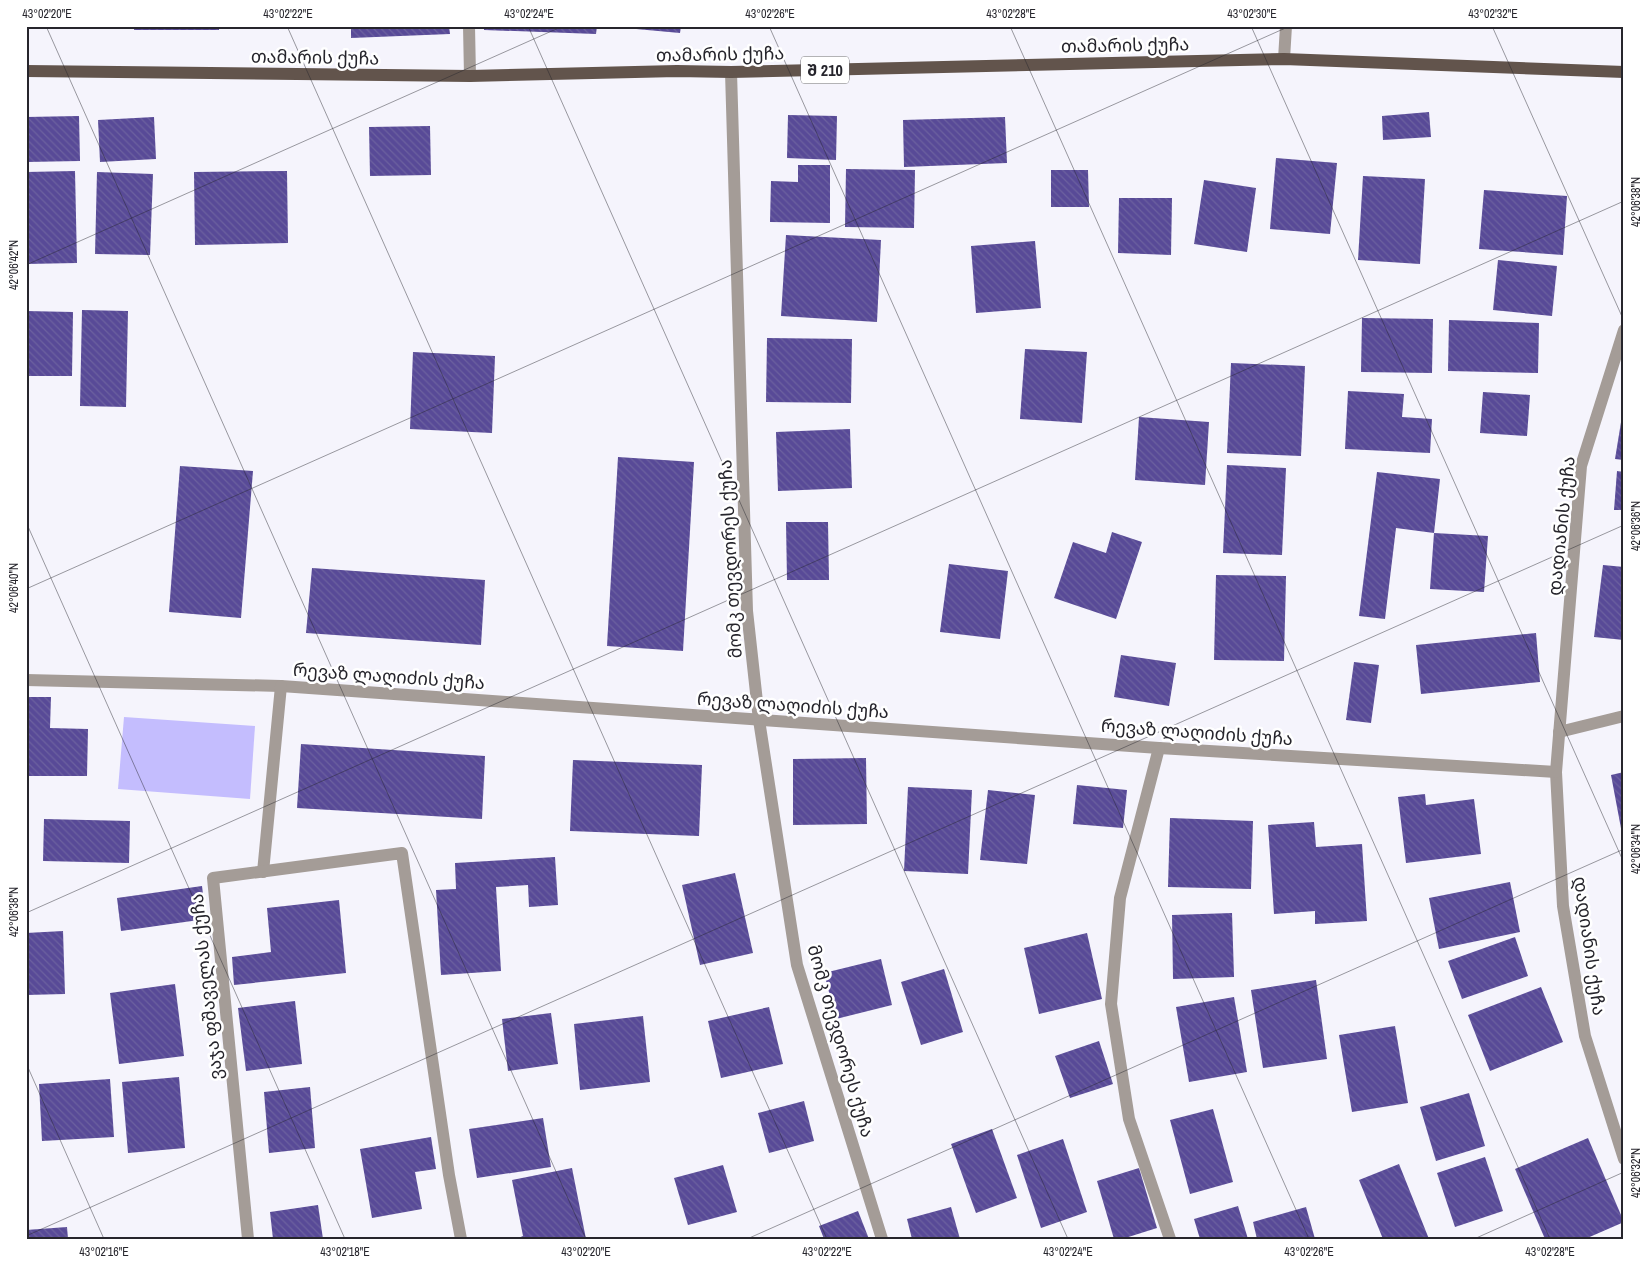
<svg xmlns="http://www.w3.org/2000/svg" width="1650" height="1265" font-family="'Archivo Narrow','Noto Sans Georgian',sans-serif">
<style>
.green{fill:#c4bdfe}
.building{fill:url(#building-back-hatch)}
.lines{fill:none;stroke-linecap:round;stroke-linejoin:round}
.minor{stroke:#a49c97;stroke-width:12}
.primary{stroke:#62544c;stroke-width:12}
.ticks{fill:none;stroke:#26252c;stroke-width:1;stroke-opacity:0.45}
.labels{text-anchor:middle;dominant-baseline:central;stroke-width:5;stroke-linejoin:round;paint-order:stroke}
.shield{fill:#fff;stroke:#67666b;stroke-width:1}
.shield-label{font-size:16px;font-weight:bold;fill:#26252c}
.street-label{font-size:18px;fill:#26252c;stroke:#fff}
.neatline{fill:none;stroke:#26252c;stroke-width:2}
.ticks-label{font-size:12px;text-anchor:middle;fill:#26252c}
</style>
<defs>
<pattern id="building-back-hatch" width="6" height="6" patternUnits="userSpaceOnUse" patternTransform="scale(1.25)"><rect width="6" height="6" fill="#584a97"/><path d="M-1 5l2 2M0 0l6 6M5-1l2 2" fill="none" stroke="#6c619f"/></pattern>
</defs>
<rect width="100%" height="100%" fill="#f5f4fc"/>
<polygon class="green" points="124,717 255,726 250,799 118,789"/>
<g class="building">
<rect x="134" y="26" width="85" height="4"/>
<polygon points="351,26 449,26 450,34 351,38"/>
<polygon points="484,26 597,26 596,34 484,30"/>
<polygon points="625,26 681,26 680,33 625,28"/>
<polygon points="1429,112 1431,137 1383,140 1382,116"/>
<polygon points="788,115 837,116 836,160 787,158"/>
<polygon points="79,116 80,161 26,162 26,117"/>
<polygon points="154,117 156,159 100,162 98,120"/>
<polygon points="1005,117 1007,163 904,167 903,120"/>
<polygon points="430,126 431,175 370,176 369,127"/>
<polygon points="1276,158 1337,163 1330,234 1270,229"/>
<polygon points="798,165 830,165 830,223 770,222 771,181 798,182"/>
<polygon points="846,169 915,170 914,228 845,227"/>
<polygon points="1051,170 1088,170 1089,207 1051,207"/>
<polygon points="75,171 77,263 26,264 26,172"/>
<polygon points="287,171 288,243 195,245 194,172"/>
<polygon points="97,172 153,174 150,255 95,254"/>
<polygon points="1363,176 1425,179 1420,264 1358,260"/>
<polygon points="1204,180 1256,188 1247,252 1194,244"/>
<polygon points="1484,190 1567,196 1563,255 1479,249"/>
<polygon points="1119,198 1172,198 1171,255 1118,253"/>
<polygon points="786,235 881,240 877,322 781,316"/>
<polygon points="1035,241 1041,308 976,313 971,246"/>
<polygon points="1498,260 1557,266 1552,316 1493,310"/>
<polygon points="82,310 128,311 126,407 80,406"/>
<polygon points="26,311 73,312 72,376 26,376"/>
<polygon points="1362,318 1433,319 1432,373 1361,372"/>
<polygon points="1449,320 1539,323 1538,373 1448,371"/>
<polygon points="767,338 852,339 851,403 766,402"/>
<polygon points="1025,349 1087,352 1082,423 1020,419"/>
<polygon points="413,352 495,356 492,433 410,429"/>
<polygon points="1231,363 1305,366 1301,456 1227,453"/>
<polygon points="1348,391 1404,394 1402,417 1432,419 1430,453 1345,449"/>
<polygon points="1483,392 1530,395 1527,436 1480,433"/>
<polygon points="1623,410 1624,410 1624,460 1615,459"/>
<polygon points="1139,417 1209,422 1205,485 1135,480"/>
<polygon points="850,429 852,488 778,491 776,432"/>
<polygon points="618,457 694,462 683,651 607,646"/>
<polygon points="1227,465 1286,468 1282,555 1223,553"/>
<polygon points="180,466 253,471 241,618 169,612"/>
<polygon points="1617,471 1624,472 1624,510 1614,510"/>
<polygon points="1377,472 1440,479 1434,533 1488,536 1484,592 1430,589 1434,533 1396,528 1385,619 1359,616"/>
<polygon points="786,522 828,522 829,580 787,580"/>
<polygon points="1112,532 1142,542 1116,619 1054,598 1073,542 1106,553"/>
<polygon points="949,564 1008,571 1000,639 940,632"/>
<polygon points="1603,565 1624,567 1624,640 1594,637"/>
<polygon points="312,568 485,580 481,645 306,633"/>
<polygon points="1216,575 1286,576 1284,661 1214,660"/>
<polygon points="1536,633 1540,682 1421,694 1416,645"/>
<polygon points="1121,655 1176,663 1169,706 1114,697"/>
<polygon points="1354,662 1379,665 1371,723 1346,720"/>
<polygon points="26,697 51,697 50,728 88,729 87,776 26,776"/>
<polygon points="301,744 485,756 482,819 297,808"/>
<polygon points="866,758 867,824 793,825 793,759"/>
<polygon points="573,760 702,765 699,836 570,831"/>
<polygon points="1624,772 1624,839 1623,839 1611,775"/>
<polygon points="1077,785 1127,790 1123,828 1073,824"/>
<polygon points="908,787 972,790 968,874 904,871"/>
<polygon points="988,790 1035,795 1027,864 980,860"/>
<polygon points="1425,794 1426,805 1474,799 1481,854 1406,863 1398,797"/>
<polygon points="1170,818 1253,821 1251,889 1168,887"/>
<polygon points="44,819 130,821 129,863 43,861"/>
<polygon points="1314,822 1316,847 1362,844 1367,921 1315,924 1315,911 1274,914 1268,825"/>
<polygon points="555,857 558,905 529,907 528,885 496,887 501,971 441,975 436,890 456,889 455,863"/>
<polygon points="735,873 753,953 700,965 682,885"/>
<polygon points="1510,882 1520,932 1439,949 1429,898"/>
<polygon points="202,886 206,919 121,931 117,898"/>
<polygon points="339,900 346,973 234,985 232,957 271,952 267,908"/>
<polygon points="1232,913 1234,977 1173,979 1172,915"/>
<polygon points="63,931 65,994 26,995 26,933"/>
<polygon points="1087,933 1102,999 1039,1014 1024,948"/>
<polygon points="1515,937 1528,976 1462,999 1448,961"/>
<polygon points="881,959 892,1005 836,1019 824,973"/>
<polygon points="944,969 963,1032 921,1045 901,982"/>
<polygon points="1316,980 1327,1059 1263,1068 1251,990"/>
<polygon points="175,984 184,1056 119,1064 110,993"/>
<polygon points="1541,987 1563,1042 1490,1071 1468,1015"/>
<polygon points="1234,997 1247,1072 1189,1082 1176,1007"/>
<polygon points="295,1001 302,1064 246,1071 238,1008"/>
<polygon points="769,1007 783,1064 721,1078 708,1021"/>
<polygon points="551,1013 558,1064 508,1071 502,1019"/>
<polygon points="643,1016 650,1082 580,1090 574,1024"/>
<polygon points="1395,1026 1408,1103 1352,1112 1339,1035"/>
<polygon points="1099,1041 1113,1084 1070,1098 1055,1056"/>
<polygon points="179,1077 185,1148 128,1153 122,1082"/>
<polygon points="110,1079 114,1137 42,1141 39,1084"/>
<polygon points="310,1087 315,1148 269,1153 264,1092"/>
<polygon points="1469,1093 1485,1146 1436,1161 1420,1107"/>
<polygon points="804,1101 814,1141 769,1153 758,1113"/>
<polygon points="1213,1109 1233,1182 1190,1194 1170,1120"/>
<polygon points="543,1118 551,1167 477,1178 469,1129"/>
<polygon points="992,1129 1017,1198 976,1213 951,1144"/>
<polygon points="431,1137 436,1169 415,1172 422,1209 372,1218 360,1149"/>
<polygon points="1588,1138 1624,1222 1585,1239 1545,1239 1515,1169"/>
<polygon points="1063,1139 1087,1212 1041,1228 1017,1155"/>
<polygon points="1485,1157 1503,1211 1455,1227 1437,1173"/>
<polygon points="1399,1164 1429,1239 1383,1239 1359,1180"/>
<polygon points="723,1165 737,1212 688,1225 674,1178"/>
<polygon points="572,1168 586,1239 516,1239 523,1236 512,1180"/>
<polygon points="1139,1168 1157,1228 1122,1239 1114,1239 1097,1181"/>
<polygon points="318,1205 323,1239 273,1239 270,1212"/>
<polygon points="1238,1206 1248,1239 1200,1239 1194,1219"/>
<polygon points="951,1207 960,1239 912,1239 907,1219"/>
<polygon points="1306,1207 1315,1239 1257,1239 1253,1222"/>
<polygon points="858,1211 869,1239 824,1239 819,1226"/>
<polygon points="67,1227 68,1239 26,1239 26,1230"/>
</g>
<g class="lines">
<g class="minor">
<polyline points="469,26 470,76"/>
<polyline points="1284,59 1286,26"/>
<polyline points="731,72 747,611 759,720 797,965 882,1239"/>
<polyline points="1624,330 1581,466 1556,772 1563,906 1585,1036 1624,1159"/>
<polyline points="26,680 281,686 1159,748 1556,772"/>
<polyline points="1559,732 1624,716"/>
<polyline points="1159,748 1120,898 1111,1004 1129,1119 1170,1239"/>
<polyline points="263,872 281,686"/>
<polyline points="248,1239 213,878 402,853 449,1175 461,1239"/>
</g>
<polyline class="primary" points="26,71 470,76 677,71 731,72 1284,59 1624,72"/>
</g>
<path class="ticks" d="M46,26L586,1239M287,26L827,1239M528,26L1068,1239M769,26L1309,1239M1010,26L1550,1239M1251,26L1624,863M1492,26L1624,321M26,265L563,26M26,522L345,1239M26,589L1290,26M26,913L1624,201M26,1063L104,1239M26,1236L1624,525M747,1239L1624,849M1474,1239L1624,1172"/>
<g class="labels">
<rect class="shield" x="801" y="56.5" width="48" height="27" rx="4"/>
<g class="shield-label">
<text x="825" y="70">შ 210</text>
</g>
<g class="street-label">
<text transform="translate(1125 45) rotate(-1)">თამარის ქუჩა</text>
<text transform="translate(720 54) rotate(-1)">თამარის ქუჩა</text>
<text transform="translate(315 57) rotate(1)">თამარის ქუჩა</text>
<text transform="translate(1561 526) rotate(-84)">დადიანის ქუჩა</text>
<text transform="translate(730 559) rotate(-93)">მომკ თევდორეს ქუჩა</text>
<text transform="translate(389 676) rotate(4)">რევაზ ლაღიძის ქუჩა</text>
<text transform="translate(793 705) rotate(4)">რევაზ ლაღიძის ქუჩა</text>
<text transform="translate(1197 732) rotate(4)">რევაზ ლაღიძის ქუჩა</text>
<text transform="translate(1590 946) rotate(82)">დადიანის ქუჩა</text>
<text transform="translate(206 987) rotate(-96)">ვაჯა ფშაველას ქუჩა</text>
<text transform="translate(841 1041) rotate(74)">მომკ თევდორეს ქუჩა</text>
</g>
</g>
<rect width="1650" height="1265" fill="none" stroke="#ffffff" stroke-width="55"/>
<rect x="28" y="28" width="1594" height="1210" class="neatline"/>
<g class="ticks-label">
<text x="47" y="18">43°02'20"E</text>
<text x="288" y="18">43°02'22"E</text>
<text x="529" y="18">43°02'24"E</text>
<text x="770" y="18">43°02'26"E</text>
<text x="1011" y="18">43°02'28"E</text>
<text x="1252" y="18">43°02'30"E</text>
<text x="1493" y="18">43°02'32"E</text>
<text transform="translate(1636 202) rotate(-90)" y="4">42°06'38"N</text>
<text transform="translate(14 265) rotate(-90)" y="4">42°06'42"N</text>
<text transform="translate(1636 526) rotate(-90)" y="4">42°06'36"N</text>
<text transform="translate(14 588) rotate(-90)" y="4">42°06'40"N</text>
<text transform="translate(1636 849) rotate(-90)" y="4">42°06'34"N</text>
<text transform="translate(14 912) rotate(-90)" y="4">42°06'38"N</text>
<text transform="translate(1636 1173) rotate(-90)" y="4">42°06'32"N</text>
<text x="104" y="1256">43°02'16"E</text>
<text x="345" y="1256">43°02'18"E</text>
<text x="586" y="1256">43°02'20"E</text>
<text x="827" y="1256">43°02'22"E</text>
<text x="1068" y="1256">43°02'24"E</text>
<text x="1309" y="1256">43°02'26"E</text>
<text x="1550" y="1256">43°02'28"E</text>
</g>
</svg>
